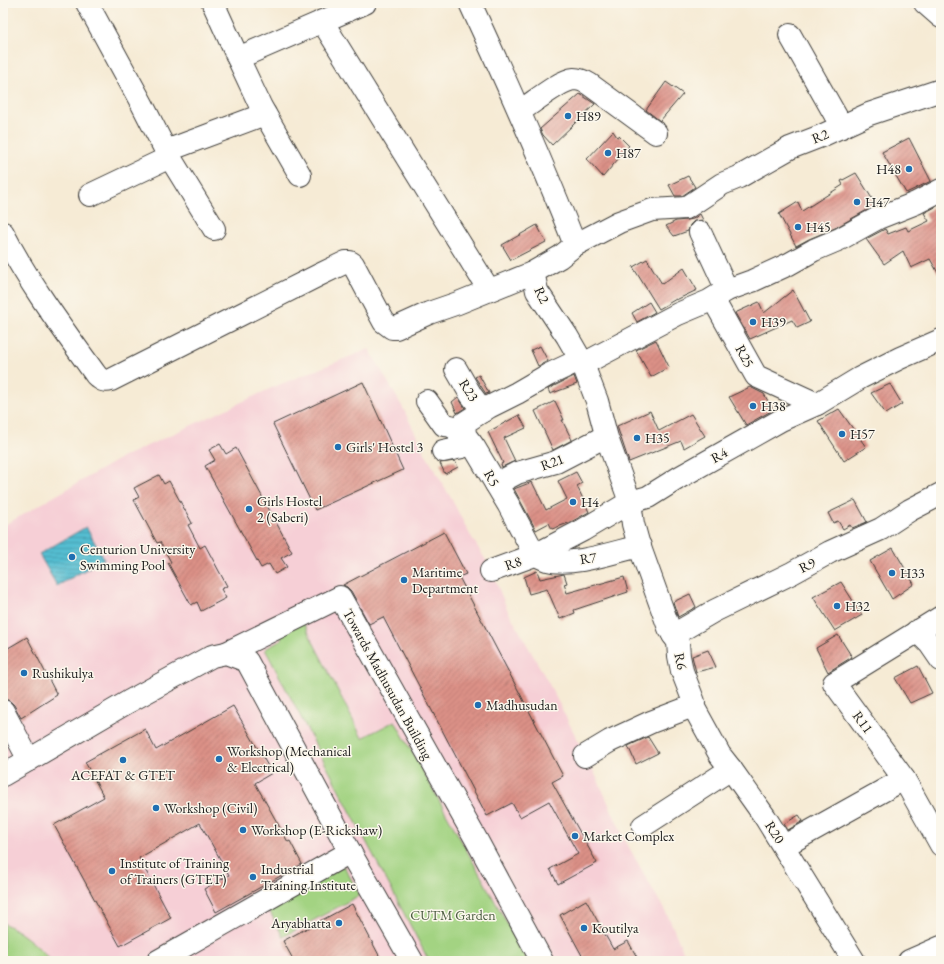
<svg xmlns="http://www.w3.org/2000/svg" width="944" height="964" font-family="'EB Garamond',serif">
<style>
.built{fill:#f6cfd6}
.green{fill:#a3d382;stroke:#60784f}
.water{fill:url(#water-rules);stroke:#386c76}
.building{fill:url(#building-hatch)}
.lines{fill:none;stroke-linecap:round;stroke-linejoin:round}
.minor-casing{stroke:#3d3b38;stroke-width:24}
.minor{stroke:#fff;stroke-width:22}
.poi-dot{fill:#1f6fb2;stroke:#fbf7ec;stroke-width:1.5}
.labels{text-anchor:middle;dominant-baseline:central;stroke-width:3;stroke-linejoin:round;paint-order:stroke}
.poi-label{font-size:14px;fill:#1c1c1c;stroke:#fbf7ec;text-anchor:start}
.street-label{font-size:14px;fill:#1c1c1c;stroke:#fbf7ec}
.park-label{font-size:14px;fill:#4b5c40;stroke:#fbf7ec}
</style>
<defs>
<pattern id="water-rules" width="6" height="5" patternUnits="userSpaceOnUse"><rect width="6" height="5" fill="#54bdd1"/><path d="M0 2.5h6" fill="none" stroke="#4599a9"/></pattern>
<pattern id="building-hatch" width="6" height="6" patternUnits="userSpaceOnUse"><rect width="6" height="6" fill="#dc9187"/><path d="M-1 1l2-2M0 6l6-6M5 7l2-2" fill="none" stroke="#b2766e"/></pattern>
</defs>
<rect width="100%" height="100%" fill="#fbf7ec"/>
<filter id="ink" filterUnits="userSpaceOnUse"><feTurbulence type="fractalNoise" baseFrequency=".025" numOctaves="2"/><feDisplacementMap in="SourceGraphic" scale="8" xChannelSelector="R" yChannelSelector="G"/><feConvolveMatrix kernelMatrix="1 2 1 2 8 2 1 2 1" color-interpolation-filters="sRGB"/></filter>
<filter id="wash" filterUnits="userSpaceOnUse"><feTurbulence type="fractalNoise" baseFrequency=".012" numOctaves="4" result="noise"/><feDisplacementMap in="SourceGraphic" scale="16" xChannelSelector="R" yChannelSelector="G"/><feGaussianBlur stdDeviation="0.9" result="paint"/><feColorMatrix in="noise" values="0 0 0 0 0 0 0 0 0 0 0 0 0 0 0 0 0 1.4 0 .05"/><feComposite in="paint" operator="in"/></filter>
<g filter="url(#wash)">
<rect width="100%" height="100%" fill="#f6ebd5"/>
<polygon class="built" points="369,349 403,408 426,455 452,500 469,533 490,567 507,609 548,682 597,778 626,842 670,920 687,961 3,961 3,526 121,458 276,386"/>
<g class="green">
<polygon points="303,622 362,738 395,721 528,961 429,961 265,649 282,640 280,635"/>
<polygon points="344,866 360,895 283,937 268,908"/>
<path d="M3,923C22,932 37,945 51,961H3Z"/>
</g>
<polygon class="water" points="86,527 104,559 57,586 39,554"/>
<g id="blocks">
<g class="building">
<polygon points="666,82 683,94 660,121 646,110"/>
<polygon points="580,94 595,104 552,145 543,135 540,129"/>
<polygon points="613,131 617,137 619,136 629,146 603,177 587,159"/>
<polygon points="909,138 931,181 906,193 882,152"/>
<polygon points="856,173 876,205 835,228 809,239 796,246 779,214 798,202 802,211 843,185 841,181"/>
<polygon points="688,176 695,187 682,196 675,196 669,185"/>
<polygon points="941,204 941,278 930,259 911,268 903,251 884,264 866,239 885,229 888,234 906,227 908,231 929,221 924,213"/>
<polygon points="700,214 703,220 694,221 690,225 688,231 674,236 666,226 676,221 687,220 693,219"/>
<polygon points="537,225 546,242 511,260 502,245"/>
<polygon points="647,259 662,284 684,268 697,290 676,300 676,299 659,309 633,267"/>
<polygon points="793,290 810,322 797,328 792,320 750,339 735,313 759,302 764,313"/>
<polygon points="649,302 655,312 637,322 632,313"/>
<polygon points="656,340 669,367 651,377 636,350"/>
<polygon points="540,346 548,361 538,366 531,350"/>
<polygon points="479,375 489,393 486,394 475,377"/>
<polygon points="574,376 577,384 550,394 548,389"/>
<polygon points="363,382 403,470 315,510 273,424"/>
<polygon points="890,384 902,404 886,414 871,393"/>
<polygon points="750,387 764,394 773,410 746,425 729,397"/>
<polygon points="458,397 465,408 457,413 452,402"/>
<polygon points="555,401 564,420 562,420 572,440 553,450 535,411"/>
<polygon points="839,409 866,447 844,461 818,421"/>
<polygon points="650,411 659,431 691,414 705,436 684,448 681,441 629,462 617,426"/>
<polygon points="519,415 526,428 504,438 515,461 502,467 501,464 503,463 488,432"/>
<polygon points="220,444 226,454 236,448 292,552 281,558 287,567 275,574 269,564 261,568 205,466 215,460 209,450"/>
<polygon points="455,461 458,467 445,474 440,463"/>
<polygon points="576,472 582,483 577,486 589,512 571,522 552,529 549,523 536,530 514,489 532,482 546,510 567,499 558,481"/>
<polygon points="159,475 164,484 169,481 192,523 188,525 200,548 205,545 227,586 221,589 226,598 201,611 197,602 191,605 168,563 171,562 160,542 157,543 134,500 139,497 134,488"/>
<polygon points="855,500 867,522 852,528 850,525 843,529 838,521 833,523 828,513"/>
<polygon points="444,532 466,574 459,577 563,776 552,782 597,863 558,884 550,869 578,854 549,801 520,817 512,803 487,816 383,617 369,624 351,591 347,587 343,585"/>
<polygon points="893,548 914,584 892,599 870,561"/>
<polygon points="537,571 540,579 564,574 567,583 564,584 567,593 624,577 628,592 574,610 575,613 560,619 547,589 529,594 524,577"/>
<polygon points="841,582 862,615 835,631 813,597"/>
<polygon points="690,594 696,607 678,617 673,602"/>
<polygon points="838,635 852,657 828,672 816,648"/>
<polygon points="27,637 57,695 21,718 14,705 10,701 5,699 3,695 3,651"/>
<polygon points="708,650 716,667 696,672 692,656"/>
<polygon points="918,666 932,693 910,703 895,678"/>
<polygon points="233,706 272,773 255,783 288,842 290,841 302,864 216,912 204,889 229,875 200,823 139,858 171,918 120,946 54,825 104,797 85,762 145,729 156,750"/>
<polygon points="648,737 658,753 636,764 628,746"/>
<polygon points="799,815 803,821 788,830 784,824"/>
<polygon points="586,900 613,949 628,941 639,961 585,961 560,915"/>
<polygon points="352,904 382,961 294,961 283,941"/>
</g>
</g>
</g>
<g filter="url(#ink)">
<use href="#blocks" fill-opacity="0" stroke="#3d3b38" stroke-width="1"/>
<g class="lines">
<defs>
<g id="minor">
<polyline points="87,3 142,104 166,151 214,229"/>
<polyline points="213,3 238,58 261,107 300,175"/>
<path d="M470,3C507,83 543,163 575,245"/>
<polyline points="925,3 941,17"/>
<polyline points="322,21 489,290"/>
<polyline points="790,35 842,127"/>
<polyline points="238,58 365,3"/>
<path d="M520,111C533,103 560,80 574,79C580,79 584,81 589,84L656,133"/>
<polyline points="166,151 265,114"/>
<polyline points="90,195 170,157"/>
<polyline points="700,232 727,290"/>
<path d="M3,233C29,284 63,329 96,375C101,380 104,382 111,380L319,275L346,262H350L353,264L384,322L392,328H396L429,313L458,303L532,273L560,257L575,245L619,222L652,210L686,208L722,184L739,177L790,148L821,136L869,114L941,90"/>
<polyline points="532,273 535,281 537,291 567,336 582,362 589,361 678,314 709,301 727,290 752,281 789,264 814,250 840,239 878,218 916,203 941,190"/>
<polyline points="713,299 756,376 817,404"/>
<polyline points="456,369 471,395 483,411"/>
<path d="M427,401L444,425C458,425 460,435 466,445"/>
<polyline points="443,451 462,447 471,443"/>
<polyline points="496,484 517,473 556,462 606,436"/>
<path d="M491,571L535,555C539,556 543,559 547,560C572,567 614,552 640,546"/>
<polyline points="941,617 834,683 904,779 941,845"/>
<polyline points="917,631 930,644 941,660"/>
<polyline points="673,635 714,611 792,573 830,552 881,529 910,510 941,494"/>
<polyline points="226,653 340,597 476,839 542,961"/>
<polyline points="693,706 720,755 731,769 765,817 854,961"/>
<polyline points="3,711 29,760"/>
<polyline points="585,756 610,741 651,722 693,706 694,702 682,671 679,656 678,642 669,628 638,542 633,524 630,502 583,530 535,555 508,504 474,447 465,435 464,423 489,407 517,393 548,375 571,364 582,362 597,401 607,438 630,502 648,497 680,477 781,420 817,404 860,378 900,358 941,340"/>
<polyline points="3,775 128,702 212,656 226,653 247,661 350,852 412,961"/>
<polyline points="643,826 731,769"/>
<polyline points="784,846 904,779"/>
<polyline points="158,961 350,852"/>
<polyline points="909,961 941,947"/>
</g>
</defs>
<use href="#minor" class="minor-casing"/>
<use href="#minor" class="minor"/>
</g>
</g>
<g class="poi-dot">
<circle cx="568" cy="116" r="4"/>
<circle cx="608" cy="153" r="4"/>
<circle cx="909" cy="169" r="4"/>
<circle cx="857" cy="202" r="4"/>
<circle cx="798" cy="227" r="4"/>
<circle cx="753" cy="322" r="4"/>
<circle cx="753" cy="406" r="4"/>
<circle cx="842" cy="434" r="4"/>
<circle cx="637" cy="438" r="4"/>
<circle cx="338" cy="447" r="4"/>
<circle cx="573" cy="502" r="4"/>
<circle cx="249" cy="509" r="4"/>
<circle cx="72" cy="557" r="4"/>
<circle cx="892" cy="573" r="4"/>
<circle cx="404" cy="580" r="4"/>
<circle cx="837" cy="606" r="4"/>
<circle cx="24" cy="673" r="4"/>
<circle cx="478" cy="705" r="4"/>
<circle cx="219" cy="759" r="4"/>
<circle cx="123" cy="760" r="4"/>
<circle cx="156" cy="808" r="4"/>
<circle cx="243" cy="830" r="4"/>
<circle cx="575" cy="836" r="4"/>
<circle cx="112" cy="871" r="4"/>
<circle cx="253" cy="877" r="4"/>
<circle cx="339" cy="923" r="4"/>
<circle cx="584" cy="928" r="4"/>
</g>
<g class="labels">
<g class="poi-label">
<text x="576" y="116">H89</text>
<text x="616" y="153">H87</text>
<text x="901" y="169" text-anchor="end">H48</text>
<text x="865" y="202">H47</text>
<text x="806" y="227">H45</text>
<text x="761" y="322">H39</text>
<text x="761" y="406">H38</text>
<text x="850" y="434">H57</text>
<text x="645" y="438">H35</text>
<text x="346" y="447">Girls' Hostel 3</text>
<text x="257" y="501">Girls Hostel<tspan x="257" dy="16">2 (Saberi)</tspan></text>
<text x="581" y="502">H4</text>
<text x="80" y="549">Centurion University<tspan x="80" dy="16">Swimming Pool</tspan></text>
<text x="412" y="572">Maritime<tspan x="412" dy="16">Department</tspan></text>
<text x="900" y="573">H33</text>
<text x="845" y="606">H32</text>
<text x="32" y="673">Rushikulya</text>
<text x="486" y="705">Madhusudan</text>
<text x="227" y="751">Workshop (Mechanical<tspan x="227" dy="16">&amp; Electrical)</tspan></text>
<text x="123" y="775" text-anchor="middle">ACEFAT &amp; GTET</text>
<text x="164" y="808">Workshop (Civil)</text>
<text x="251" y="830">Workshop (E-Rickshaw)</text>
<text x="583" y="836">Market Complex</text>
<text x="120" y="863">Institute of Training<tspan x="120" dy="16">of Trainers (GTET)</tspan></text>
<text x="261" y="869">Industrial<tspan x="261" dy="16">Training Institute</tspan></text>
<text x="331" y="923" text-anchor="end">Aryabhatta</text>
<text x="592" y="928">Koutilya</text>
</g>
<g class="street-label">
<text transform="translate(820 136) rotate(-23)">R2</text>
<text transform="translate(542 295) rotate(65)">R2</text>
<text transform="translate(745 356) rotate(61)">R25</text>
<text transform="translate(469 390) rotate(57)">R23</text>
<text transform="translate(719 455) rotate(-29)">R4</text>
<text transform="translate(552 462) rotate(-21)">R21</text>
<text transform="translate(492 478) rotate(60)">R5</text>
<text transform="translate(588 558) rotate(-10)">R7</text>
<text transform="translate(513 563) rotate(-20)">R8</text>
<text transform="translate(807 565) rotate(-28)">R9</text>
<text transform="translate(681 661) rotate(78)">R6</text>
<text transform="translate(388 684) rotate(61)">Towards Madhusudan Building</text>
<text transform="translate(863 722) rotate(54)">R11</text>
<text transform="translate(775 832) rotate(57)">R20</text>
</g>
<g class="park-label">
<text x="453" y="915">CUTM Garden</text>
</g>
</g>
<rect width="944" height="964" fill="none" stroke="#fbf7ec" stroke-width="16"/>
</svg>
